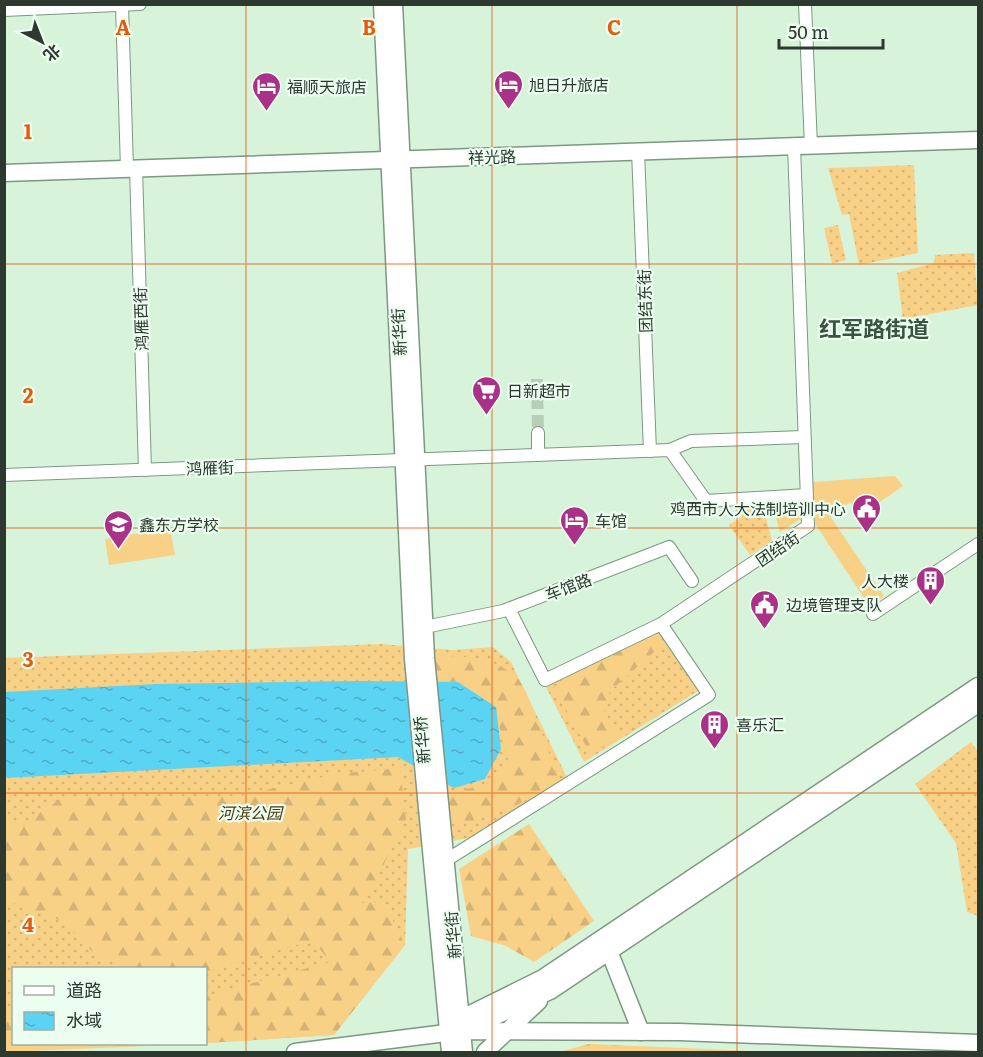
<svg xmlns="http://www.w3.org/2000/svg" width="983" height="1057" font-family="Literata,'Noto Sans SC',serif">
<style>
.grass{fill:url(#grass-dots)}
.forest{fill:url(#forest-firs)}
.garden{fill:#f8d086}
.water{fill:url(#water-ripples)}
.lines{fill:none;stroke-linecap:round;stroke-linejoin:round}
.street-tunnel{stroke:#b5cfb9;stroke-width:12;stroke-dasharray:12 6;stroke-linecap:butt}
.street-casing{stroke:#7d9882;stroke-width:14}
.secondary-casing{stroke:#7d9882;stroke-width:19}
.street{stroke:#fff;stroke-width:12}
.secondary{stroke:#fff;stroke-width:16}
.grid{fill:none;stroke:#e8590c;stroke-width:1.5;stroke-opacity:0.55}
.labels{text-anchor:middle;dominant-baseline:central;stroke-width:4.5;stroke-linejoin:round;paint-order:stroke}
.poi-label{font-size:16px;fill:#2d392f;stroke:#ecfeef;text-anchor:start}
.street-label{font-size:16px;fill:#2d392f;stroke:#ecfeef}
.park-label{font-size:16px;font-style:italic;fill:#493712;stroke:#ecfeef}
.district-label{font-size:22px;font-weight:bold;fill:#3b5440;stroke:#ecfeef}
.grid-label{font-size:20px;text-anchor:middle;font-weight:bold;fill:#e8590c;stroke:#ecfeef;stroke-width:4.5;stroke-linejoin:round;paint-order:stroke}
</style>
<defs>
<pattern id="grass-dots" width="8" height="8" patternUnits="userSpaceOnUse" patternTransform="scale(1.5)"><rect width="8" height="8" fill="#f8d086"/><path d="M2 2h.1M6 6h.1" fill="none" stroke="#d5b374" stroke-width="1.8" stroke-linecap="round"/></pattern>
<pattern id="forest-firs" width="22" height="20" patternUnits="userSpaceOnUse" patternTransform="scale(1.5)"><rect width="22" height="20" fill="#f8d086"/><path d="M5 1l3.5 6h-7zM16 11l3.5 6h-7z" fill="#d5b374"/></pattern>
<pattern id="water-ripples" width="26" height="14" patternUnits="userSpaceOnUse" patternTransform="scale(1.5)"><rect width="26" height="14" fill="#5ad4f2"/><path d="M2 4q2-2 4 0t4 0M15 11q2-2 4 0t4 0" fill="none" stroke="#4badc4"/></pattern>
</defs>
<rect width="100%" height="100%" fill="#d7f4db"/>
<g class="grass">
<polygon points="914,165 918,253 859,265 849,214 842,215 828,168"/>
<polygon points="838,225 846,260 832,264 824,228"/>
<polygon points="974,253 978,305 903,319 897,273 934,263 935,255"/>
<polygon points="763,506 772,541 750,555 729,525 742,517 739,507"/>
<polygon points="661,630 701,689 584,762 546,687"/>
<polygon points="381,644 453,650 493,647 511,662 572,788 469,838 408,849 405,945 334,1035 206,1043 206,968 14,968 14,1044 5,1052 4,658"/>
<polygon points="971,742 978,752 978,916 967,912 956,843 915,784"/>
</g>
<g class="forest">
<polygon points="657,633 664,643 610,691 603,714 620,735 591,755 553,685"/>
<path d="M431,656C461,656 496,656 518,679C527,687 553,765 560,782C523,802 482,826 439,824L449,799L438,809L440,794L493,784L509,757L494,709L438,686Z"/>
<polygon points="400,768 406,819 375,882 353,903 384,902 405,945 334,1035 206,1043 206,996 330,962 313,940 206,972 206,968 137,968 98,957 62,921 5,900 5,823 26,822 63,797 240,796 336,774"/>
<polygon points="529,824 594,921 534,962 506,946 471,936 459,869"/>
<polygon points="5,1013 13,1015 14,1044 198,1044 5,1052"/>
<polygon points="589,1044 753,1051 755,1052 559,1052"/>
</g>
<g class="garden">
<polygon points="895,476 903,486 860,516 850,502 830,516 884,596 870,607 814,522 813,482"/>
<polygon points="800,502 802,518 780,532 772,505"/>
<polygon points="170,528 175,555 109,565 105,539"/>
</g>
<polygon class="water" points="358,681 458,682 496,707 501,749 485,779 454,788 398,757 5,778 5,692 156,684"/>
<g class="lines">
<polyline class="street-tunnel" points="537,379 538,433"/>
<defs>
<g id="street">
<polyline points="805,4 811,146"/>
<polyline points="122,5 127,169"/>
<polyline points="4,10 140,4"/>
<polyline points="638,151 650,451"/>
<polyline points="136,168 145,470"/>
<polyline points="538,433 538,455"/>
<polyline points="670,450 691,441 804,437"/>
<polyline points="4,475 670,450 706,501 806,495"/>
<polyline points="509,609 545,680 661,624 808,526 794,146"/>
<polyline points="873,614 978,544"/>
<polyline points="425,627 503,611 669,547 692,581"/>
<polyline points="445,861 709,695 661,624"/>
</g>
<g id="secondary">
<polyline points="382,4 413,659 450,1052"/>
<polyline points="394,4 426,658 464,1052"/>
<polyline points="4,173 978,140"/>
<polyline points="609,951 641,1032"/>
<polyline points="454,1026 460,1019 543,978 978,686"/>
<polyline points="468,1029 550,991 978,704"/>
<polyline points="295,1052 462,1031 679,1032 978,1043"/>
<polyline points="485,1052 539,1001"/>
</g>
</defs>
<use href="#street" class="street-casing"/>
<use href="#secondary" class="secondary-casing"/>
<use href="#street" class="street"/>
<use href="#secondary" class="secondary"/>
</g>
<path class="grid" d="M246,4V1052M492,4V1052M737,4V1052M4,264H978M4,528H978M4,793H978"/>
<defs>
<symbol id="hotel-pin" viewBox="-11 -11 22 30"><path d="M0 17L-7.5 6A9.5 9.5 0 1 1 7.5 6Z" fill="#a93187" stroke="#ecfeef"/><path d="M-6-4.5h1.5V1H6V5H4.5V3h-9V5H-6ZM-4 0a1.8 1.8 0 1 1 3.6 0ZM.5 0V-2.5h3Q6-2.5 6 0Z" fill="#fff"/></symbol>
<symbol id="supermarket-pin" viewBox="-11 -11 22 30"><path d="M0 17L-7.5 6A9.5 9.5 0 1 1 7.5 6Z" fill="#a93187" stroke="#ecfeef"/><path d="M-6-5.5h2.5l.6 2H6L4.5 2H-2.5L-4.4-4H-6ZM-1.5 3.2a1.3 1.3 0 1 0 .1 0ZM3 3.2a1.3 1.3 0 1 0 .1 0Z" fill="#fff"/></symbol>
<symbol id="civic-pin" viewBox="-11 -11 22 30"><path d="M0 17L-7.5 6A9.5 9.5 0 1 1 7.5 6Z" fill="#a93187" stroke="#ecfeef"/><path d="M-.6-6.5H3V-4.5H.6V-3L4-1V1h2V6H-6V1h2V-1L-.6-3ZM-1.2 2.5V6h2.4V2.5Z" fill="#fff"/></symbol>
<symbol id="school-pin" viewBox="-11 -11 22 30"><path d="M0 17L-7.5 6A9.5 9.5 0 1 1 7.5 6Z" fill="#a93187" stroke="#ecfeef"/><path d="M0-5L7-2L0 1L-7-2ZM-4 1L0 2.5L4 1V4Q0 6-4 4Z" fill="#fff"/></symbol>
<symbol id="building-pin" viewBox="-11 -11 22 30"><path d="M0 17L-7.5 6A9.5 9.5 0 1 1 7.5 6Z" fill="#a93187" stroke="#ecfeef"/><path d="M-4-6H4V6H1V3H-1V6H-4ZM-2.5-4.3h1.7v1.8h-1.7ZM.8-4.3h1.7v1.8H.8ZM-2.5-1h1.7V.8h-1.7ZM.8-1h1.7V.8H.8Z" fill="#fff"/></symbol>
</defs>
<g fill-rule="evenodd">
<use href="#hotel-pin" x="492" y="68" width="33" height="45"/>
<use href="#hotel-pin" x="250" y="70" width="33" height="45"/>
<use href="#supermarket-pin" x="470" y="374" width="33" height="45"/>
<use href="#civic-pin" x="850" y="492" width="33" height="45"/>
<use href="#hotel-pin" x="558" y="504" width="33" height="45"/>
<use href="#school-pin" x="102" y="508" width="33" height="45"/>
<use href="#building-pin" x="914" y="564" width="33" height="45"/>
<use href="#civic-pin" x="748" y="588" width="33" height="45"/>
<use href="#building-pin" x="698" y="708" width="33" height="45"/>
</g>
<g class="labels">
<g class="poi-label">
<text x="529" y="84">旭日升旅店</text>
<text x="287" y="86">福顺天旅店</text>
<text x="507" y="390">日新超市</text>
<text x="846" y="508" text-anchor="end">鸡西市人大法制培训中心</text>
<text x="595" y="520">车馆</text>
<text x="139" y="524">鑫东方学校</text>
<text x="909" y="580" text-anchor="end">人大楼</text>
<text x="786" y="604">边境管理支队</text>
<text x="736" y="724">喜乐汇</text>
</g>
<g class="street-label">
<text transform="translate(492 156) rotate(-2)">祥光路</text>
<text transform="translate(644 301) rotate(-92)">团结东街</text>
<text transform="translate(140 319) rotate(-92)">鸿雁西街</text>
<text transform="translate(398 332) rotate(-93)">新华街</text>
<text transform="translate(210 467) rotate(-2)">鸿雁街</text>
<text transform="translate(777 548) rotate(-34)">团结街</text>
<text transform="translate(568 586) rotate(-21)">车馆路</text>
<text transform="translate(421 740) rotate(-95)">新华桥</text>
<text transform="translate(452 935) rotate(-95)">新华街</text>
</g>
<g class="park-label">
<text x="250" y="812">河滨公园</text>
</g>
<g class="district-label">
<text x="874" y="327">红军路街道</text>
</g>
</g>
<g class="grid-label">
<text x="123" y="35">A</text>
<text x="369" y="35">B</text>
<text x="614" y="35">C</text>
<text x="28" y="139">1</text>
<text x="28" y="403">2</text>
<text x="28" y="667">3</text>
<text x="28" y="932">4</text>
</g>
<rect width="983" height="1057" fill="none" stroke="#2d392f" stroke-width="12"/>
<rect x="12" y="967" width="195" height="78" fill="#ecfeef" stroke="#a0afa2" stroke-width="1.5"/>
<rect x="24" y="986" width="30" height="9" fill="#ffffff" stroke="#a0afa2" stroke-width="1.5"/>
<text x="66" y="997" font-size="18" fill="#2d392f">道路</text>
<rect x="24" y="1012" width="30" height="18" fill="url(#water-ripples)" stroke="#a0afa2" stroke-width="1.5"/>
<text x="66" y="1027" font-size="18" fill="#2d392f">水域</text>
<g transform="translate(42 42) rotate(138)" stroke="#ecfeef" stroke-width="4.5" paint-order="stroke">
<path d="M0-4.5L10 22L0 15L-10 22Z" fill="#2d392f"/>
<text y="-9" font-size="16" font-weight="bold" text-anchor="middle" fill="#2d392f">北</text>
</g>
<path d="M779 39v9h104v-9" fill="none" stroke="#2d392f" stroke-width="3"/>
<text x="788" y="39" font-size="18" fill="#2d392f" stroke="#ecfeef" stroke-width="4.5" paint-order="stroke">50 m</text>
</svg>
